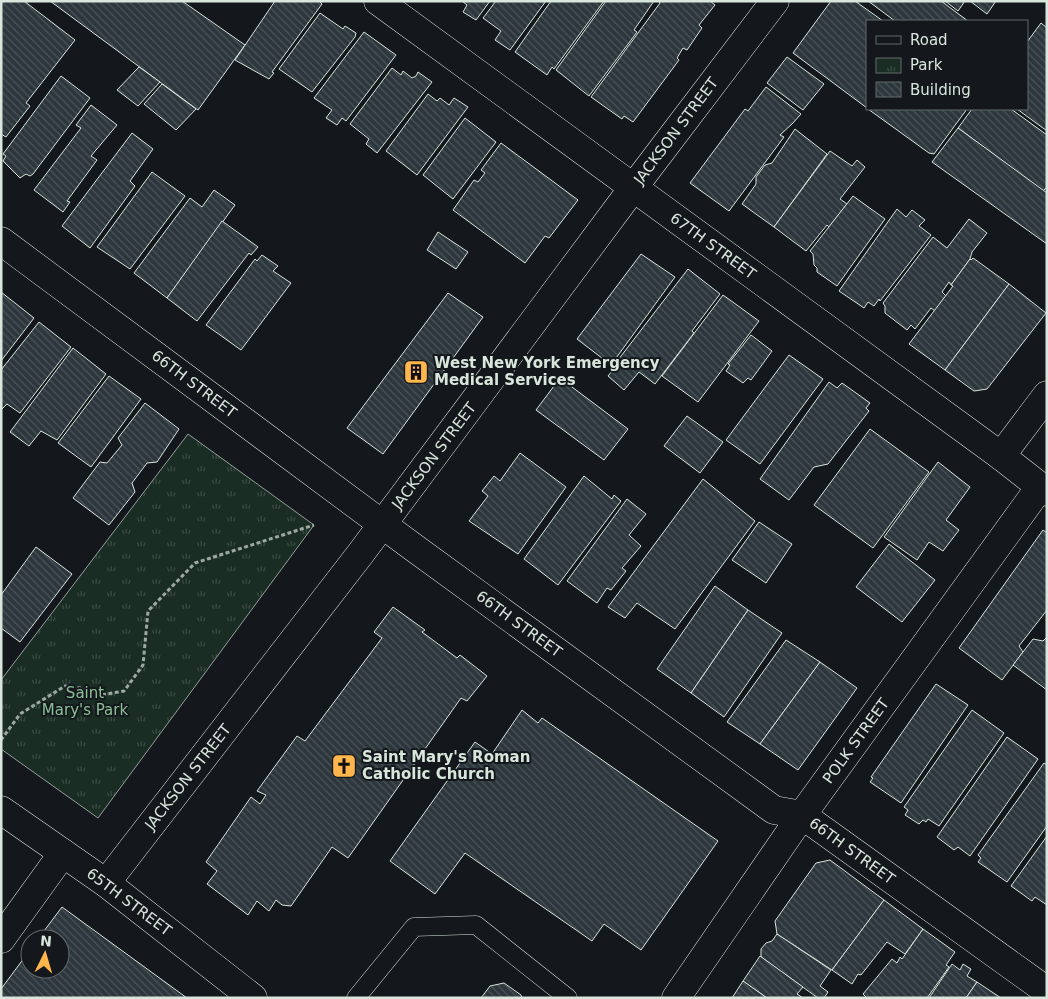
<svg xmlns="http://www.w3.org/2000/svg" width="1048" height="999" font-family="'DejaVu Sans',sans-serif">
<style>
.park{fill:url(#park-tufts);stroke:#939e99}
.building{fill:url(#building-back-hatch);stroke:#d8e6dc}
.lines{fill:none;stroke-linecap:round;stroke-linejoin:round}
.lane-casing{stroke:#d8e6dc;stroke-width:19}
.street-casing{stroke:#d8e6dc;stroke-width:29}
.path{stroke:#9da8a2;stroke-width:3;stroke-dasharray:4 2.5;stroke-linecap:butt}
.lane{stroke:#14181c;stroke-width:18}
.street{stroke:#14181c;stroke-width:28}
.labels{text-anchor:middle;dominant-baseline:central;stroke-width:4;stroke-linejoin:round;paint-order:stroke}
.street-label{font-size:15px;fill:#d8e6dc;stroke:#14181c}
.poi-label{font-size:15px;font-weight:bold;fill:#d8e6dc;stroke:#14181c;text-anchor:start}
.park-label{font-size:15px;fill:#8ac095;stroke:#14181c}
</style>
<defs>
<pattern id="park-tufts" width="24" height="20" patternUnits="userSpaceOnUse" patternTransform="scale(1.25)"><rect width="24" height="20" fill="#1a2d24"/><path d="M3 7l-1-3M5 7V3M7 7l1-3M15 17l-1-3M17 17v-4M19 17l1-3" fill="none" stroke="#3b4b43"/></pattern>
<pattern id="building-back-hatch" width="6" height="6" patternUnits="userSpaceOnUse" patternTransform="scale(1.25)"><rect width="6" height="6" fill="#2c363c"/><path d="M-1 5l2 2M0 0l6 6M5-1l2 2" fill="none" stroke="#4a5358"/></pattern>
</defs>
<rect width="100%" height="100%" fill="#14181c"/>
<polygon class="park" points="188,434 314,525 98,818 1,749 1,680"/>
<g class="building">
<polygon points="1,1 24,1 75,40 26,103 30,106 6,137 1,134"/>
<polygon points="50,1 182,1 245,45 198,110"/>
<polygon points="275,1 319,1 322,4 272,72 274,73 269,79 235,60"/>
<polygon points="462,1 490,1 476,20 463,12 467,5"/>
<polygon points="496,1 546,1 510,50 495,40 501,31 483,18"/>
<polygon points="551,1 604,1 554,69 552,67 547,75 515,52"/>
<polygon points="606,1 654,1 634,30 637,32 589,96 556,70"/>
<polygon points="659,1 710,1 715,5 699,25 702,28 687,50 683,48 677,58 679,60 633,122 624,116 622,119 591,97 660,3"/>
<polygon points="831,1 855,1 883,21 867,21 867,108 793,53"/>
<polygon points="868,1 941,1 968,21 895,21"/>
<polygon points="945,1 965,1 958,11"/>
<polygon points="970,1 996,1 987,14"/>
<polygon points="320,13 343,29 345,26 356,33 355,37 312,92 279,69"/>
<polygon points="1041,23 1047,28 1047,131 1017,109 1027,109 1027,42"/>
<polygon points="364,32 396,55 346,121 342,118 337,125 326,118 332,110 314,98"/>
<polygon points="787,57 824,84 803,110 767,83"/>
<polygon points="139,67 160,82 138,106 117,90"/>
<polygon points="392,68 401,75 403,71 412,78 416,76 418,72 432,82 377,153 366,144 369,139 350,124"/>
<polygon points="61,76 90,98 33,174 30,176 26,174 20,178 3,161 6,156 3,154"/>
<polygon points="162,84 196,109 176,130 144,104"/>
<polygon points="766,87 801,114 793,123 780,135 784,137 729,211 690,183 745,109 748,111"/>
<polygon points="428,94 437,101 440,98 449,105 454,98 468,107 417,175 386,151"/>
<polygon points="91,105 117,125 91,156 97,160 67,201 70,202 63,212 34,190 81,128 76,125"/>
<polygon points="868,109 967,109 934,154 929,153"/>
<polygon points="972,109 1011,109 1047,135 1047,187 1043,191 958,128"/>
<polygon points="465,118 496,142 453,199 423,175"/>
<polygon points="958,128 1047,193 1047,244 932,162"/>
<polygon points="795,129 827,154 774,227 742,204 756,184 756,177 765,165 772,163"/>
<polygon points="132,133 153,149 130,181 135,186 90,248 62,226"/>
<polygon points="501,143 578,200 549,238 545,236 525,263 453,210 474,180 478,182 485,173 481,170"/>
<polygon points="830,151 852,166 857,160 865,167 840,199 847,204 829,227 827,225 806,251 774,227"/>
<polygon points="152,172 185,196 130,269 97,247"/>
<polygon points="214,190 235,205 167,298 134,273 190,198 202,207"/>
<polygon points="853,196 885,219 837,286 817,272 817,268 814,265 813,254 810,251"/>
<polygon points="897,209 906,217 912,210 925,220 919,226 931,235 880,301 879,299 874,306 868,302 864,308 839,291"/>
<polygon points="969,219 987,233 972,252 970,259 951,285 949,282 942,292 946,296 935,311 931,308 915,329 911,325 907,330 885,313 885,306 883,303 933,237 947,248"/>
<polygon points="222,221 258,247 251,255 249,253 197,321 167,298"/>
<polygon points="438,232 468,252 456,269 427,250"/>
<polygon points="641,254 675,277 611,365 577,339"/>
<polygon points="262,255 278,266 273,271 291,283 241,350 206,325 255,259 257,261"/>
<polygon points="973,258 1009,284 945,370 909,344 953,286 951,285 970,259 971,260"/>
<polygon points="688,269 720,294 692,331 694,333 655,384 639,372 624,390 608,376 620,361 618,360"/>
<polygon points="1009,284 1046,313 987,389 974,391 945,370"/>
<polygon points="1,292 34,318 1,361"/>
<polygon points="448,293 483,317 383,454 347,428"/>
<polygon points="723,295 759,321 698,402 662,376"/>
<polygon points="39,322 71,347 20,413 7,404 1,410 1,370"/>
<polygon points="751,335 772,351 751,380 748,378 743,383 726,371 730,365 728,364"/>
<polygon points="73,348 106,374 57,440 41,431 29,446 10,432"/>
<polygon points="789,355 823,379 760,464 726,440"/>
<polygon points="109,376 141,399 91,467 58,443"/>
<polygon points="560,378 628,429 604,460 536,410"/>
<polygon points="829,382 837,388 842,383 870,403 866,408 869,411 828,464 814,467 789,500 760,479"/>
<polygon points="145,403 179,429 157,462 147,463 132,483 135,492 109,525 73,498 100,462 107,463 122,445 118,438"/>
<polygon points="687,416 723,442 700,473 664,446"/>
<polygon points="870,429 929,472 873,548 814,505"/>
<polygon points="520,453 566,487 518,554 469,521 488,496 482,491 494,476 500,481"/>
<polygon points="938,462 970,487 946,520 959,530 943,551 929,542 917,560 884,537"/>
<polygon points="584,476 612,499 614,495 621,501 558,585 524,559"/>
<polygon points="703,479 755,521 675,629 637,603 625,618 608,607"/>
<polygon points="627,499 646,514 629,535 641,546 622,568 626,571 611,590 607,588 597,603 567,581"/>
<polygon points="759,522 792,544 766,583 732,560"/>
<polygon points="1043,530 1047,533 1047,610 1019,646 1023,652 1002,680 959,648"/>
<polygon points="889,544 935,580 902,622 856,587"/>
<polygon points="36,547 72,574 20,642 1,628 1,595"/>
<polygon points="715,586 748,610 691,693 657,669"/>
<polygon points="393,607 425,630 422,632 457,658 460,655 487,676 467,701 461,698 348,858 332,847 291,906 282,905 276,900 269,911 257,901 248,915 207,884 217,871 206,862 251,797 260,804 266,795 257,791 297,736 305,741 382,638 374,632"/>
<polygon points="748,610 782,633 724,717 691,693"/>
<polygon points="1047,637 1047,690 1013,665 1033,639 1043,641"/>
<polygon points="786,640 820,662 760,744 727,722"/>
<polygon points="820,662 857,688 798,770 760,744"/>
<polygon points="936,684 968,705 901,803 870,782 873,778 871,777"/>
<polygon points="522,710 538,723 542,718 718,841 641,950 604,924 592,941 465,853 435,894 390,861 475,742 492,754"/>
<polygon points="972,710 1004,733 939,826 928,819 926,822 923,820 919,824 905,815 908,810 904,807"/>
<polygon points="1007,737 1038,759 970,856 958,847 954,850 937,837"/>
<polygon points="1044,763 1047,765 1047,826 1007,882 978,862 981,858 978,855"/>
<polygon points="1047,836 1047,905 1035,897 1032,901 1011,886"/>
<polygon points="830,860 884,900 832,970 777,934 775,921 816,863"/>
<polygon points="884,900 923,929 905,954 887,942 861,975 858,974 852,984 832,970"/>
<polygon points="62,907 187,998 1,998 1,989 30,950 30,969 60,969 60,939 38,939"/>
<polygon points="923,929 955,952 946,965 949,967 927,998 867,998 863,994 892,959 897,963 900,957 902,959"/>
<polygon points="777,934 831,970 820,986 828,992 824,998 818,998 761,957 761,949 766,943 772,941"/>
<polygon points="760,956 803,987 797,994 803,998 767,998 743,981"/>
<polygon points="952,964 960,970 963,964 971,969 967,976 977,982 966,998 929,998"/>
<polygon points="743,981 767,998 732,998"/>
<polygon points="977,982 1001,998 966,998"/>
<polygon points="504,983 521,995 522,998 481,998 490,986"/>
</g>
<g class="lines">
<defs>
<polyline id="lane" points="356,998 414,927 476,925 568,998"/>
<g id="street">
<polyline points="378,1 1001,456 1047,492"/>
<polyline points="1,241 413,547 774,810 802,815 1047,991"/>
<polyline points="1001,456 1047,395"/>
<polyline points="1,810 106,883 253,998"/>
<polyline points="106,883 361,553 633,188 775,1"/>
<polyline points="1,939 63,853"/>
<polyline points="676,998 802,815 1040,487"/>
</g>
</defs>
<use href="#lane" class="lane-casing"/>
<use href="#street" class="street-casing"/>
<polyline class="path" points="1,740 20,714 65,686 80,688 101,695 124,691 143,665 148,611 195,563 314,525"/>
<use href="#lane" class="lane"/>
<use href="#street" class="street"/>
</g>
<defs>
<symbol id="building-square" viewBox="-11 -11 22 22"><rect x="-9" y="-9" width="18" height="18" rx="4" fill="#ffb74d" stroke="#14181c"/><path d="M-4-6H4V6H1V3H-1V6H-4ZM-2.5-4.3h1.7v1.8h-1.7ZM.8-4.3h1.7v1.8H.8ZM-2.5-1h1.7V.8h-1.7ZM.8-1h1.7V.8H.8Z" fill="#111"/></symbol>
<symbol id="church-square" viewBox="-11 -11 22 22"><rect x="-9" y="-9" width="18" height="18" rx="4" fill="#ffb74d" stroke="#14181c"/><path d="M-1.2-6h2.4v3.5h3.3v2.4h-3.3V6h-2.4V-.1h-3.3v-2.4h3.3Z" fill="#111"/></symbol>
</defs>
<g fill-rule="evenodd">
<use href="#building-square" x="402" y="358" width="28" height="28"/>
<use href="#church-square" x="330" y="752" width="28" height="28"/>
</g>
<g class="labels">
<g class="street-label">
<text transform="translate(676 131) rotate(-53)">JACKSON STREET</text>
<text transform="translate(713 246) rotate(36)">67TH STREET</text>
<text transform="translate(194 384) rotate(37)">66TH STREET</text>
<text transform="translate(434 456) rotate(-53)">JACKSON STREET</text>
<text transform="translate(519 624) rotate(36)">66TH STREET</text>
<text transform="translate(856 741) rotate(-54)">POLK STREET</text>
<text transform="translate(188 777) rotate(-52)">JACKSON STREET</text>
<text transform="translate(852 851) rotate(36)">66TH STREET</text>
<text transform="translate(129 902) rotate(37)">65TH STREET</text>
</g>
<g class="poi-label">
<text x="434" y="363">West New York Emergency<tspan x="434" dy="17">Medical Services</tspan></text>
<text x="362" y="757">Saint Mary's Roman<tspan x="362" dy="17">Catholic Church</tspan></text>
</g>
<g class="park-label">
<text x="85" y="693">Saint<tspan x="85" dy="17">Mary's Park</tspan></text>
</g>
</g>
<rect width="1048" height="999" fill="none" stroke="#d8e6dc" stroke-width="5"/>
<rect x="866" y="20" width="162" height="90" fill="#14181c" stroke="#626a69"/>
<rect x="876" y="36" width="25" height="8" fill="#14181c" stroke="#626a69"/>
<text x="910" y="45" font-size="15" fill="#d8e6dc">Road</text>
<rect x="876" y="58" width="25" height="15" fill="url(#park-tufts)" stroke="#626a69"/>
<text x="910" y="70" font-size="15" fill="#d8e6dc">Park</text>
<rect x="876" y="82" width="25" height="15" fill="url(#building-back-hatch)" stroke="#626a69"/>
<text x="910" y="95" font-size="15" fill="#d8e6dc">Building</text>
<g transform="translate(45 954) rotate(5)"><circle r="24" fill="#14181c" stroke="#626a69"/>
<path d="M0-4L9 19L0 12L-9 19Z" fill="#ffb74d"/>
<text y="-8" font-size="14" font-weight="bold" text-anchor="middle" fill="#d8e6dc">N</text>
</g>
</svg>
